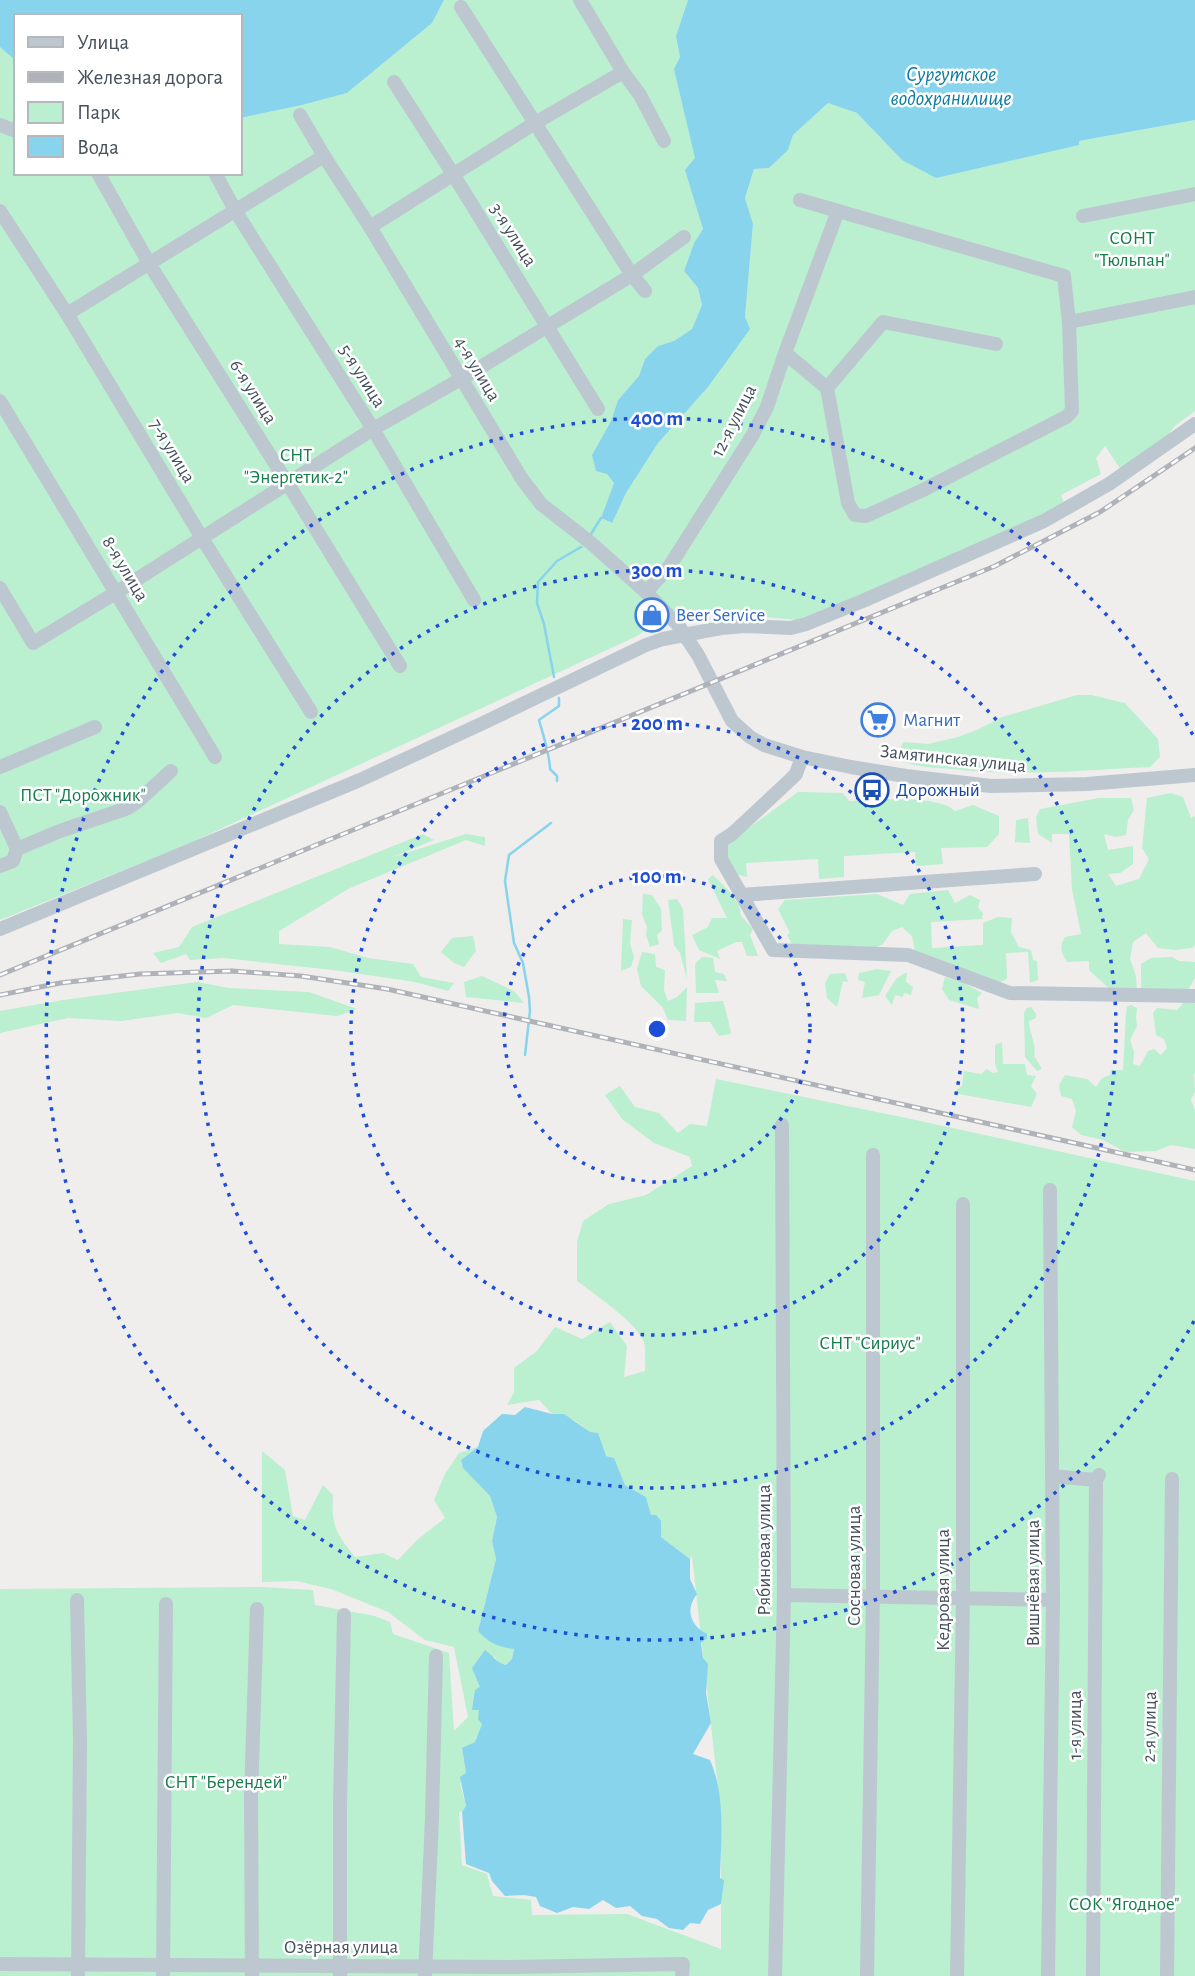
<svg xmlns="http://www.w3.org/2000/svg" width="1195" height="1976" font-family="'Alegreya Sans',sans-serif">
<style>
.green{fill:#baefd0}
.water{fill:#87d4ec}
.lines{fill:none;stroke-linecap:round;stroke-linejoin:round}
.stream{stroke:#87d4ec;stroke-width:2.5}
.minor{stroke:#bdc7d0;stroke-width:14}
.rail-casing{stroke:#afb2b8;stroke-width:5}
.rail{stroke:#fff;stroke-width:2.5;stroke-dasharray:8;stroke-linecap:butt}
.ring{fill:none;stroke:#1d4ed8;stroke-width:3.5;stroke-dasharray:3.5 7}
.labels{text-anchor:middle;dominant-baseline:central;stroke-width:5;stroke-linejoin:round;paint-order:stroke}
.street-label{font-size:19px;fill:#45505b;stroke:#fff}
.park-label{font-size:19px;fill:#157c4c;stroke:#fff}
.shop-label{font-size:19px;fill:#366cbe;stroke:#fff;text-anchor:start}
.transit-label{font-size:19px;fill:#164399;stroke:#fff;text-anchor:start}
.water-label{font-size:21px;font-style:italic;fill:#0b7ca0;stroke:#fff}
.centre{fill:#1d4ed8;stroke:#fff;stroke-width:3.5}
.ring-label{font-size:21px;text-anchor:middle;font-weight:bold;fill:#1d4ed8;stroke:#fff;stroke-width:5;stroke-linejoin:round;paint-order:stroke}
</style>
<rect width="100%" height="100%" fill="#f0eded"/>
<g class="green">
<polygon points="444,0 688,0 676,36 680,57 675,69 696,158 686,170 703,229 694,243 684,271 698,288 702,305 692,329 674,341 658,346 645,359 639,376 618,400 611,421 592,455 614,483 601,518 611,523 626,493 658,443 708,387 749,329 745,317 753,224 745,198 754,169 769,168 788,150 793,135 828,103 857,113 902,160 1079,144 1079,141 1195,120 1195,411 1176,425 1165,438 1121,470 1105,446 1096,458 1101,474 1061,495 1065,506 901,580 796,620 680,609 635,637 188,844 0,920 0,47 16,61 16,173 240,173 240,118 302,105 347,93 432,23"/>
<path d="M1077,695H1091L1125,703L1158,739L1160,757L1150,767C1084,770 1018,777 952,769C936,768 919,767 904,762L899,750L904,742L928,744L958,737L979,729L1002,717Z"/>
<path d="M798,792L843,793L849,801C874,800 938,794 955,811L973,805L999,816V834L987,847L941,848L943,864L916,866L915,852L844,856V877L819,879L818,859L746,863L747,877L735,874L728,861V843Z"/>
<path d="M1171,793L1183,797L1191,818L1195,816V945L1192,948L1175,950L1158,948L1146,933L1133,942L1130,959L1136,976L1137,991L1113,992L1089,970V961L1067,962C1061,953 1059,947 1065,937L1081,934L1072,889L1069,834H1052V843L1038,834L1036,817L1040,809L1099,798H1131L1134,810L1128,820L1126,835L1116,837L1104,834L1108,850L1133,846V864L1120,873L1108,874L1116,886L1139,879L1149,859L1142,848L1147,798Z"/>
<polygon points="1028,818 1030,843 1015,842 1016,820"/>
<polygon points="423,834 434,840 390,858 466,834 485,837 485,846 466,840 350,888 279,931 279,944 330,947 368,958 413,964 421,977 454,983 448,991 415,982 333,970 223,958 190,960 186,954 161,963 153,953 179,947 192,927"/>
<polygon points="713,875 729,891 739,905 741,916 753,929 750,935 758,956 747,956 742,942 736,942 717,951 720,959 699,950 692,935 708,927 712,918 727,918 708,879"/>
<polygon points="948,890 955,903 970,895 980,900 978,908 983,913 982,919 931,922 932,948 983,945 983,923 998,917 1012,918 1011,932 1019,947 1031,950 1033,960 1037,961 1038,980 1030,983 1028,952 1006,953 1007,979 994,985 915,951 912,936 902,927 892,931 883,944 869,951 793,946 787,935 790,933 778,909 785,900 877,894 903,905 910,894"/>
<polygon points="643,894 652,895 661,909 662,930 657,935 659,944 650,947 646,935 647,927 642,914"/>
<polygon points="677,899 683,909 687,979 680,953 674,945 668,900"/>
<polygon points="623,919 632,920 630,943 634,957 631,967 621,971"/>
<polygon points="473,936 476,951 464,967 454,963 441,952 452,938"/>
<polygon points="642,952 655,954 656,967 665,970 664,990 668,1001 677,997 687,987 686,1021 668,1020 663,1008 641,986 637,969"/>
<polygon points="702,957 713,958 715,972 724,974 727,981 715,980 719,993 696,993 695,964"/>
<polygon points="1172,957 1179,961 1195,962 1195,978 1188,990 1141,989 1141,964 1151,958"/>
<polygon points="877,969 891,971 879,995 862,998 865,982 858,980 859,973"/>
<polygon points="907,972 906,982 913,987 911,995 904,993 903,997 895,995 892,1005 885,996 896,979"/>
<polygon points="845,973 848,982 843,981 837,1007 827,998 825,983 830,974"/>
<polygon points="482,976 514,991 524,1003 466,997 464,982"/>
<polygon points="945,977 964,983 982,993 977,998 979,1009 949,1000 942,989"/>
<polygon points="197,982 229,988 309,992 357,1009 337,1016 233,1005 206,1018 178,1013 121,1021 68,1018 0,1033 0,1011 63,1000"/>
<polygon points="723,1001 728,1019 731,1034 719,1036 710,1022 694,1022 695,1003"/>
<polygon points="1184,1002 1195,1002 1195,1073 1194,1075 1195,1092 1191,1100 1195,1110 1195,1149 1171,1145 1156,1151 1125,1152 1103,1140 1081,1135 1072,1127 1076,1111 1072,1099 1061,1096 1059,1085 1065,1075 1087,1079 1096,1087 1102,1078 1110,1075 1111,1070 1123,1070 1126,1014 1127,1007 1131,1005 1137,1008 1136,1018 1137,1026 1130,1040 1134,1052 1133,1064 1140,1066 1148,1051 1154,1049 1161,1055 1167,1048 1164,1039 1156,1035 1153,1013 1157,1008 1177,1010"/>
<path d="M1031,1007L1036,1014V1018L1029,1021C1029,1033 1037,1045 1034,1056L1042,1069L1037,1071L1025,1057L1024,1013L1027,1008Z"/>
<polygon points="1002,1042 1003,1064 1025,1064 1027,1075 1036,1076 1031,1086 1037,1094 1031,1107 953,1093 962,1086 964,1071 981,1074 987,1069 993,1073 998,1072 995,1064 995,1045"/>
<path d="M716,1079L911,1119L1195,1181V1976H0V1589L262,1587L313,1590L315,1605L375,1616L390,1622L393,1634L449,1653L454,1731L468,1717L454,1647L425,1640L388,1612L331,1589L296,1581L262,1582V1451L285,1470L293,1516L305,1520L323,1485L333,1495C331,1526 336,1533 355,1557L383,1553L398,1560L417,1540L445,1518L434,1500L445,1474L459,1453L478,1447L461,1460L463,1468L490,1496L497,1517L492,1541L496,1559L478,1631L514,1649L512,1659L506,1665L499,1663L494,1656L473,1710H479L482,1724L475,1742L462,1749L466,1773L460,1784L466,1806L462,1812L459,1811L462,1865L487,1874L493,1896L531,1900L532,1915L627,1914L721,1949V1814L692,1556L690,1559L661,1537L651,1515L646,1497L625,1485L614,1458L606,1456C592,1435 579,1415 552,1414L539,1400L507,1405L514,1392V1368L537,1351L555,1327L582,1339L610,1322L627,1346L624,1377L645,1371C645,1362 646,1350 644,1342C638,1324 593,1293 577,1281V1242L583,1221L609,1204L646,1195L692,1166L690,1157L654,1143L622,1119L605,1095L620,1086L635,1107L659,1113L678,1133L690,1124L707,1126Z"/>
</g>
<g class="water">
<polygon points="0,0 444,0 432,23 347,93 302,105 240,118 240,16 16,16 16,61 0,47"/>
<polygon points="688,0 1195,0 1195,120 1079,141 1079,145 936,178 902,160 857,113 828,103 793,135 788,150 769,168 754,169 745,198 753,224 745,317 750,329 708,387 658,443 626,493 612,523 601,518 614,483 607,474 596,471 592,455 611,421 618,400 639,376 645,359 658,346 674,341 692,329 702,305 698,288 684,271 694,243 703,229 685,170 695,158 674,69 680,57 676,36"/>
<path d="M525,1407L552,1414H564L590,1432L598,1433L606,1456L614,1458L625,1485L646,1497L651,1515H656L661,1521V1537L690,1559V1579L697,1594C685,1609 690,1626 707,1634V1638L701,1643L703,1658L708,1664L706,1693L711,1723L693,1754L710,1760C726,1797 721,1839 720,1878L724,1880L721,1904L708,1910L700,1924L690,1923L683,1930L669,1928L657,1919L642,1916L630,1906L616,1908L603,1900L589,1909L573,1907L557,1913L540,1906L536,1897L524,1895L505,1896L492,1881L489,1873L466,1864L462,1812L466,1806L460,1777L466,1773L462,1748L475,1742L482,1724L478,1719L479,1710H472L475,1690L480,1687L472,1668L485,1650C493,1656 497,1663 506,1665L512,1659L514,1649C498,1647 489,1643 478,1631L496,1559L492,1541L497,1517L490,1496L463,1468L461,1460L478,1447L483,1431L502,1414L515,1415Z"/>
</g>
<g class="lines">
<g class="stream">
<polyline points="591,534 601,518"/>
<polyline points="554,677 544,624 537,603 538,582 557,561 581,547"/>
<path d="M557,781V776L550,769C550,756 543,734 539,720L559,706V698"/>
<polyline points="525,1055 530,1011 529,997 523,963 514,943 505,881 509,855 551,823"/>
</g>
<g class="minor">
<polyline points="580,0 623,72 640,95 664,141"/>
<polyline points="461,7 632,275 645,291"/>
<polyline points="394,82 453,174 598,409"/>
<polyline points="300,115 324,156 370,227 522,479 541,504 591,543 646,592 678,625 698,655 732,721 750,737 764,745 802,757 851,767 906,776 991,786 1087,784 1195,775"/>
<polyline points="0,125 16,131"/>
<polyline points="98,173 150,265 288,484 400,666"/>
<polyline points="215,173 236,212 373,429 474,600"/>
<polyline points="800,200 1064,276 1069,322 1072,411 1066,417 923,490 866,516 855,515 848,503 827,388"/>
<polyline points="0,211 67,314 202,538 311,712"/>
<polyline points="1083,216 1195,194"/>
<polyline points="370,227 535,123 623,72"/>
<polyline points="67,314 324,156"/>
<polyline points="1069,322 1195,297"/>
<polyline points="785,353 827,388 883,322 996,344"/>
<polyline points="0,401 215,757"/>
<polyline points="0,588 33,643 117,592 373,429 461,379 632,275 684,237"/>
<polyline points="646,592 669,567 752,436 767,407 785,353 838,211"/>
<polyline points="802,757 796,774 790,780 732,834 721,841 721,859 773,950 908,955 1010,993 1195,996"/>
<polyline points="0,767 95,727"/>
<polyline points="0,812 17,849"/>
<polyline points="0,866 13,861 17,849 60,831 128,808 137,802 171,771"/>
<polyline points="741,895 1035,874"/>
<polyline points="0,929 360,780 481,724 646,645 663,639 721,628 744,626 791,628 806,624 865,600 1044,521 1109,484 1195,424"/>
<polyline points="1052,1476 1096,1480"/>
<polyline points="784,1595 1053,1600"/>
<polyline points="77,1600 80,1741 78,1976"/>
<polyline points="0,1964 510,1967 683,1964 682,1976"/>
<polyline points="340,1975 340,1805 344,1615"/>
<polyline points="163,1976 166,1604"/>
<polyline points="252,1976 251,1796 257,1609"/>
<polyline points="425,1976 432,1818 436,1656"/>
<polyline points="775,1976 784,1595 782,1125"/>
<polyline points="867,1976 873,1597 873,1155"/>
<polyline points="957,1976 963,1599 963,1204"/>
<polyline points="1048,1976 1053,1600 1050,1190"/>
<polyline points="1093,1976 1096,1480 1099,1475"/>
<polyline points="1167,1976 1172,1479"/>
</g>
<defs>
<g id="rail">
<polyline points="0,975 995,566 1100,512 1195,448"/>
<polyline points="0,995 60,983 140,974 232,971 301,976 387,989 1195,1170"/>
</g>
</defs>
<use href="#rail" class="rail-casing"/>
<use href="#rail" class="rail"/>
</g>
<g class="ring">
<circle cx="657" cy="1029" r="153"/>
<circle cx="657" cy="1029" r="306"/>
<circle cx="657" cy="1029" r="459"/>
<path d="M1194 1321A611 611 0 1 1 1194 737"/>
</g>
<defs>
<symbol id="shop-ring" viewBox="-11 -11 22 22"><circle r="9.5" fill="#fff" stroke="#3f7fe0" stroke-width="1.5"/><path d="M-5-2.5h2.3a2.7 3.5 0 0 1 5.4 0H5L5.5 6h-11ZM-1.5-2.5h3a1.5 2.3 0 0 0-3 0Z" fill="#3f7fe0"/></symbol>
<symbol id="supermarket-ring" viewBox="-11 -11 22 22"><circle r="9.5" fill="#fff" stroke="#3f7fe0" stroke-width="1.5"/><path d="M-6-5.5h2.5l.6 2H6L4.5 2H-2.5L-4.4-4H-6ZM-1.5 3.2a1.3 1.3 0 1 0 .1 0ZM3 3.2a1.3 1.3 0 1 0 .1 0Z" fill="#3f7fe0"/></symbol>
<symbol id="bus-ring" viewBox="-11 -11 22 22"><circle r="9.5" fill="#fff" stroke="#1a4fb4" stroke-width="1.5"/><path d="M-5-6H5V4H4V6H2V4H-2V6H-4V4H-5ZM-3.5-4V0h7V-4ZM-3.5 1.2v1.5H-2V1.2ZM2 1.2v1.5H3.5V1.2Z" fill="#1a4fb4"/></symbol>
</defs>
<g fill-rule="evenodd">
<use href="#shop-ring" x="633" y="596" width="38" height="38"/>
<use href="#supermarket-ring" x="859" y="701" width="38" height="38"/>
<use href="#bus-ring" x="853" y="771" width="38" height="38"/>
</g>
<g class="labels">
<g class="street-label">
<text transform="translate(513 235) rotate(58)">3-я улица</text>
<text transform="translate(477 369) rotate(59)">4-я улица</text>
<text transform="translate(362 376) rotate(58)">5-я улица</text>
<text transform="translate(253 392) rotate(58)">6-я улица</text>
<text transform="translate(734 421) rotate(-63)">12-я улица</text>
<text transform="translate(172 451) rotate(59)">7-я улица</text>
<text transform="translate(125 569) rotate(59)">8-я улица</text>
<text transform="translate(953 759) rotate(6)">Замятинская улица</text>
<text transform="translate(764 1550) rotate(-90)">Рябиновая улица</text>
<text transform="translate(854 1566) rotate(-90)">Сосновая улица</text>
<text transform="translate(1033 1583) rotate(-90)">Вишнёвая улица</text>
<text transform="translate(943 1590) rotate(-90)">Кедровая улица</text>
<text transform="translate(1075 1725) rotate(-90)">1-я улица</text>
<text transform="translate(1150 1727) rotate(-89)">2-я улица</text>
<text x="341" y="1947">Озёрная улица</text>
</g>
<g class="park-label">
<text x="1132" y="238">СОНТ<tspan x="1132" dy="22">"Тюльпан"</tspan></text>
<text x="296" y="455">СHТ<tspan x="296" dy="22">"Энергетик-2"</tspan></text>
<text x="83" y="795">ПСТ "Дорожник"</text>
<text x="870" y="1343">СНТ "Сириус"</text>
<text x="226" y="1782">СНТ "Берендей"</text>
<text x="1124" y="1904">СОК "Ягодное"</text>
</g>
<g class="shop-label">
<text x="676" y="615">Beer Service</text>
<text x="903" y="720">Магнит</text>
</g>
<g class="transit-label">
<text x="896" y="790">Дорожный</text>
</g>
<g class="water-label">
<text x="951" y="74">Сургутское<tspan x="951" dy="24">водохранилище</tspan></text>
</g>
</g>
<circle cx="657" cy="1029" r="10" class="centre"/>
<g class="ring-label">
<text x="657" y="425">400 m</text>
<text x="657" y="577">300 m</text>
<text x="657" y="730">200 m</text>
<text x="657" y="883">100 m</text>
</g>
<rect x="14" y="14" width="228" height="161" fill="#ffffff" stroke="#b5b9bd" stroke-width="2"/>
<rect x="28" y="37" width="35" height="10" fill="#bdc7d0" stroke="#b5b9bd" stroke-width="2"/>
<text x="77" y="49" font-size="21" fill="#45505b">Улица</text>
<rect x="28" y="72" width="35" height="10" fill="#afb2b8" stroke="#b5b9bd" stroke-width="2"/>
<text x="77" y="84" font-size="21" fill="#45505b">Железная дорога</text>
<rect x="28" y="102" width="35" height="21" fill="#baefd0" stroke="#b5b9bd" stroke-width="2"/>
<text x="77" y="119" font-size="21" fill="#45505b">Парк</text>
<rect x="28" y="136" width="35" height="21" fill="#87d4ec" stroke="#b5b9bd" stroke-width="2"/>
<text x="77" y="154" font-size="21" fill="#45505b">Вода</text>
</svg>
